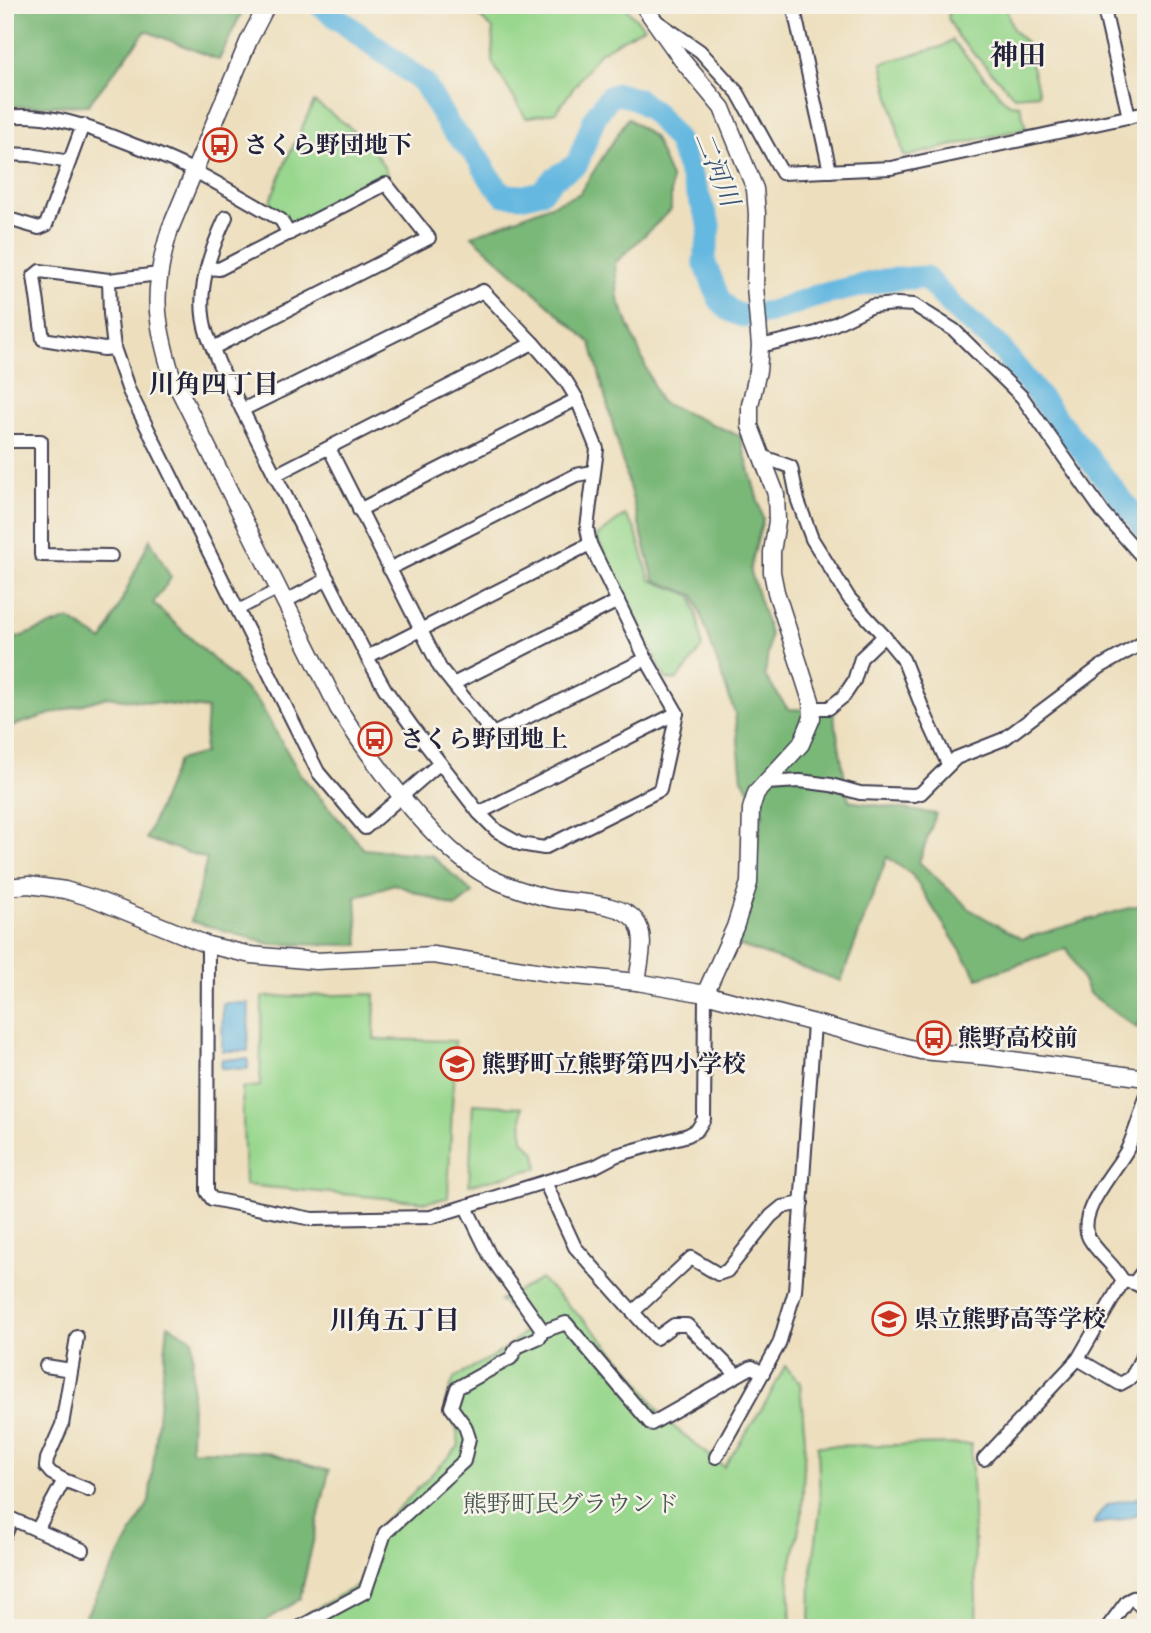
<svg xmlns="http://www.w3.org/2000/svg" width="1151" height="1633" font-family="'IM FELL Double Pica','Noto Serif JP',serif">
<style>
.green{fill:#98d78d;stroke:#5d7c64;stroke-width:2}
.forest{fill:#7ab878;stroke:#4e6d5a;stroke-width:2}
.water{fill:#65b8e0;stroke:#446d8e;stroke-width:2}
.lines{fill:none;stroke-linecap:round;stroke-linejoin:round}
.river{stroke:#65b8e0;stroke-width:23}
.pedestrian-casing{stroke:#403e4f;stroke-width:13}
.minor-casing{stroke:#403e4f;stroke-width:16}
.tertiary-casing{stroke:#403e4f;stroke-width:19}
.pedestrian{stroke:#fff;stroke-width:10}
.minor{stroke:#fff;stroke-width:12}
.tertiary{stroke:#fff;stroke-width:16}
.labels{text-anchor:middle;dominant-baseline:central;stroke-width:5;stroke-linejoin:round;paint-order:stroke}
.poi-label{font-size:24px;font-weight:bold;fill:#22223b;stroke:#f7f3e8;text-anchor:start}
.park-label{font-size:24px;fill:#455854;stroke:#f7f3e8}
.water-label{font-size:26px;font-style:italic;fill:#395675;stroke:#f7f3e8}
.neighbourhood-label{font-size:26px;font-weight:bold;fill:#22223b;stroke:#f7f3e8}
.quarter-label{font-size:28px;font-weight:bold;fill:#22223b;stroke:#f7f3e8}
</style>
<rect width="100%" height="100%" fill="#f7f3e8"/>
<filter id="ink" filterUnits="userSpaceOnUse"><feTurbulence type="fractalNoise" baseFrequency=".0143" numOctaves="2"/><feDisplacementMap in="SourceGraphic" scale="14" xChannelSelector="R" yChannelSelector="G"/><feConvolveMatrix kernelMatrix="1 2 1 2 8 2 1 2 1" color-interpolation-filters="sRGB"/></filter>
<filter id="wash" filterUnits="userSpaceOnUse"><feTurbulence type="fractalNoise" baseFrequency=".00686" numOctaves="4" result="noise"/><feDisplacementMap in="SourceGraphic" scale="28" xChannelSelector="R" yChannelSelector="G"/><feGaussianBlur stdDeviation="1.57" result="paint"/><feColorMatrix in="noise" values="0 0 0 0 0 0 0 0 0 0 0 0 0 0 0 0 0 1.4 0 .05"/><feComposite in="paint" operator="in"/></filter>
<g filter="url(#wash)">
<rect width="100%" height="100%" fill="#eddfbe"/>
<g class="green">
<polygon points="467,5 623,5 644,27 599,53 556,112 526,118 492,62 493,29"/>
<polygon points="950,5 1005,5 1013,29 1026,43 1039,94 1014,96 958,37 948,18"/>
<polygon points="952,40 1003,99 1010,104 1020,105 1026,128 904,157 882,63 941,47"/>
<path d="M314,102C342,120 379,146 389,179L290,230L267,209L287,159Z"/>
<polygon points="625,515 635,529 650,580 692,596 699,624 702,647 687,668 676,680 666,679 596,537"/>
<polygon points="375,994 374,1039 455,1041 448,1198 426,1202 245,1185 242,1088 260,1086 262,997"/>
<polygon points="473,1104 522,1107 523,1140 536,1153 538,1168 469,1185"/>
<polygon points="541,1279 596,1332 635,1375 664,1419 724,1467 768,1399 785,1366 800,1383 805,1439 802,1515 789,1575 791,1628 282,1628 360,1584 379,1525 400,1507 459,1446 457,1431 445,1403 454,1378 500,1352 530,1328 500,1301"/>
<polygon points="971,1444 977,1628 810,1628 811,1579 820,1509 818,1446"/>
</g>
<g class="forest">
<polygon points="5,5 245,5 219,60 146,31 88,105 5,107"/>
<polygon points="628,118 654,138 671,178 671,210 615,263 618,299 660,402 740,436 763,519 750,569 770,634 765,676 788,709 833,711 849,801 936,814 919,862 971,910 1022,939 1146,903 1146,1009 1137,1028 1089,993 1067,948 978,978 912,875 887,857 841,981 738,945 763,811 742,779 735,714 694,595 654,580 591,343 472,236 579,194"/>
<polygon points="150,539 171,578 153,603 258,701 300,774 364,849 431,855 473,893 455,907 394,884 356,897 359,945 271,944 191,921 207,859 146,839 178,760 204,753 207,709 107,697 5,728 5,642 69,619 103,641"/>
<polygon points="168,1325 193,1339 191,1450 265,1452 329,1471 300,1599 254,1628 79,1628 149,1502"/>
</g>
<g class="water">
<polygon points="223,1003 249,1003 248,1051 222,1051"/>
<polygon points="222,1059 248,1059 248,1069 221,1068"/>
<path d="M1146,1492V1511L1117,1521L1094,1524C1109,1488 1126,1510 1146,1492Z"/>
</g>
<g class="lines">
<polyline class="river" points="320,5 424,83 449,126 478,158 491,180 504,195 525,196 541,192 554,178 577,164 595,117 609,97 618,94 637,99 655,113 677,140 710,226 704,261 719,299 729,310 742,316 771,312 816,296 885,280 925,277 959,313 998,345 1146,530"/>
</g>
</g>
<g filter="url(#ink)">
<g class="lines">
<defs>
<polyline id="pedestrian" points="238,610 271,593"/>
<g id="minor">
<polyline points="793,5 830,171"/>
<polyline points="1103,5 1129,117"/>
<polyline points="1103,9 1120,5"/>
<polyline points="658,22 700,51 738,93 782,173 891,168 1146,113"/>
<path d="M5,117C49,112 86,126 126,142C149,151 174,160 196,172C225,187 253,204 281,220L289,234"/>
<polyline points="5,154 31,155 69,162"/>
<path d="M226,217C210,252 194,294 207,334C211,344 215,354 219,364L367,657L385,689L413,728L479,813L497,831L520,844L544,848L660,790L677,713L646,659L590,544L587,528L597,449L577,399L566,381L533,343L483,291L242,410"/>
<polyline points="5,218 39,228 46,225 83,125"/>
<polyline points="207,268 219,269 386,184 429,238 213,348"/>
<polyline points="109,280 110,314 114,348 129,391 318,772 365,828 440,763"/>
<polyline points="760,346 816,333 872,306 897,304 914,305 954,330 1022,397 1104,514 1146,561"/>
<polyline points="114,348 104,349 43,339 34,276 40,271 109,280 159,274"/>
<polyline points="5,441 41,441 41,555 111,556"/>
<polyline points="329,448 440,668 493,734 646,659"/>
<polyline points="761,456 791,467 798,501 812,539 849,598 884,636 861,658 854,681 844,696 829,708 812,708"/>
<polyline points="275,475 533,343"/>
<polyline points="359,510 577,399"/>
<polyline points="389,569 576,475 593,472"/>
<polyline points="286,601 328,579"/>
<polyline points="884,636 903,659 924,712 948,764"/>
<polyline points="367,657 590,544"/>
<polyline points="453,684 618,601"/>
<polyline points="766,783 800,781 831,785 860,793 914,795 921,793 956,758 1004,739 1100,667 1146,641"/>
<polyline points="479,813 677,713"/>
<polyline points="208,945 207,1192 212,1199 312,1219 431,1217 596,1166 617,1155 688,1135 697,1130 704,1119 705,994"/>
<polyline points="545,1182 575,1247 656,1338 674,1325 687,1325 737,1375"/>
<path d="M1123,1281C1114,1264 1098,1254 1089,1238C1076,1212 1115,1172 1127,1150C1135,1134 1140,1115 1146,1098"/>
<polyline points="1123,1281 1134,1283 1146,1289"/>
<polyline points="1134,1283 1146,1267"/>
<polyline points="633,1312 691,1258 718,1274 727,1271 771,1216 782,1207 802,1203"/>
<polyline points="541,1332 566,1323 651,1424 752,1367 763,1373"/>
<polyline points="1078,1359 1120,1384 1131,1378 1146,1349"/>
<polyline points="46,1366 71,1370"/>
<polyline points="716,1457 779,1344 795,1291 814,1024"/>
<polyline points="984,1459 1078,1359 1123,1281"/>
<polyline points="64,1480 89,1490"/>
<polyline points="5,1516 83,1550"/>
<polyline points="37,1530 64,1480 51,1473 46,1467 47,1459 62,1425 77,1337"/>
<polyline points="5,1535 12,1519"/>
<polyline points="298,1628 365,1592 385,1533 464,1461 469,1438 465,1426 451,1407 457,1388 511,1358 517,1347 540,1337 541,1328 490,1256 466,1207"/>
<polyline points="1107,1628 1127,1601 1133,1598 1146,1612"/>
</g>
<g id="tertiary">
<path d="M267,5L249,40L170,229C152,289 154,317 172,376L338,708C371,759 435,850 489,877C506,886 526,892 544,897C570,904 618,900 635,920C648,935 639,964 637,982"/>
<polyline points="643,5 682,60 722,108 755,189 757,214 755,286 760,346 758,371 750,405 750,426 776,494 777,521 772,552 772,572 776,592 811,701 812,718 801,744 756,793 751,809 749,883 735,927 705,994"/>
<polyline points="5,887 29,885 65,890 95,899 208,945 251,955 316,961 433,955 555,974 637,982 705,994 921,1051 991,1057 1146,1078"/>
</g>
</defs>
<use href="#pedestrian" class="pedestrian-casing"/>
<use href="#minor" class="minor-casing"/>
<use href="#tertiary" class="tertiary-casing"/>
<use href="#pedestrian" class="pedestrian"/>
<use href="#minor" class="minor"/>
<use href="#tertiary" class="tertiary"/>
</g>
</g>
<defs>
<symbol id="bus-ring" viewBox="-11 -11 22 22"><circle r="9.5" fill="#f7f3e8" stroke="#c8321e" stroke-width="1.5"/><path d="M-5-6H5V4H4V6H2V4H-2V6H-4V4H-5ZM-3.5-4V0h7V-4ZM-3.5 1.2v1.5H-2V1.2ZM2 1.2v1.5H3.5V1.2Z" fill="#c8321e"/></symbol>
<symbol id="school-ring" viewBox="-11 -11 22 22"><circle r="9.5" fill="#f7f3e8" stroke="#c8321e" stroke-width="1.5"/><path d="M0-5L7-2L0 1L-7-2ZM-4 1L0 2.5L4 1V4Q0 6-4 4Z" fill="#c8321e"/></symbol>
</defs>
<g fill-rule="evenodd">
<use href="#bus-ring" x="201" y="126" width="38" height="38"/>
<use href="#bus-ring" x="356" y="720" width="38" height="38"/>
<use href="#bus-ring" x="915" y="1019" width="38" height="38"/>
<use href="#school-ring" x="438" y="1045" width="38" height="38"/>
<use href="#school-ring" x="870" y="1300" width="38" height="38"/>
</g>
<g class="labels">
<g class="poi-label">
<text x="244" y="145">さくら野団地下</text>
<text x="400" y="739">さくら野団地上</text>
<text x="958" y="1038">熊野高校前</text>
<text x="482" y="1064">熊野町立熊野第四小学校</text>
<text x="914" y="1319">県立熊野高等学校</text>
</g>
<g class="park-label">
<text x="571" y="1504">熊野町民グラウンド</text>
</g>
<g class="water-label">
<text transform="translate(716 169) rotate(68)">二河川</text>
</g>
<g class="neighbourhood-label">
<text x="214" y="385">川角四丁目</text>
<text x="395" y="1321">川角五丁目</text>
</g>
<g class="quarter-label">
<text x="1018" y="56">神田</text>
</g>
</g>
<rect width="1151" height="1633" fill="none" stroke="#f7f3e8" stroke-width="28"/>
</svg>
